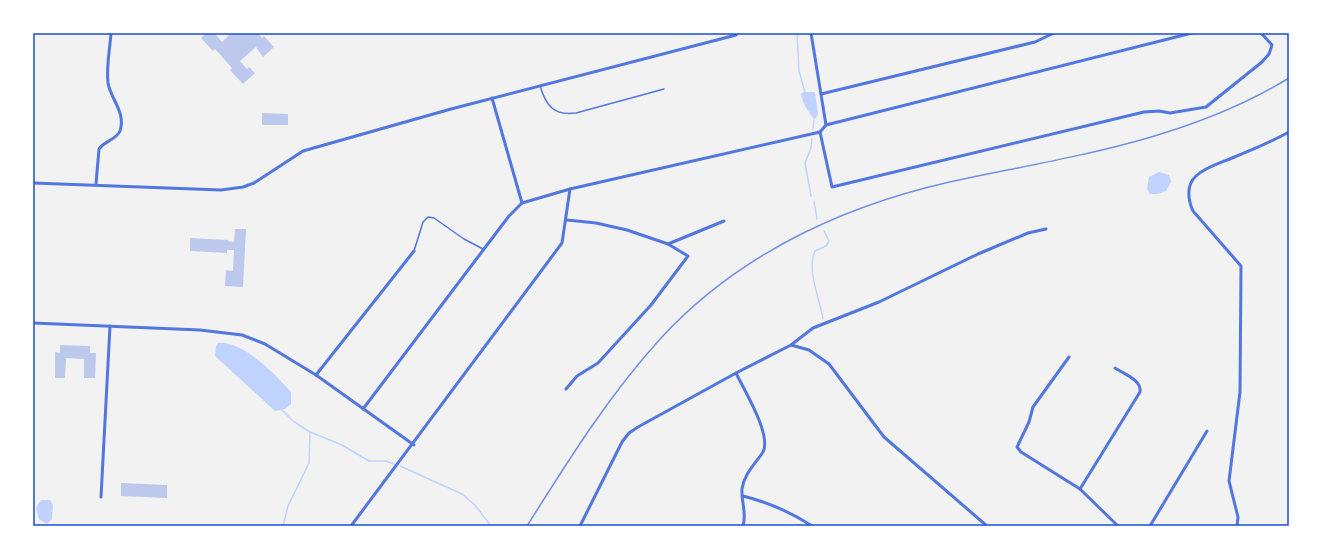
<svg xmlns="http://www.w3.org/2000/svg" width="1322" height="559" font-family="Inter,sans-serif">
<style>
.water{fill:#bfd3fe}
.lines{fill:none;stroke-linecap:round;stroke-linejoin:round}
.stream{stroke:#bfd3fe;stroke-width:1.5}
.building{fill:#bdc9ec}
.service{stroke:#5277de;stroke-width:1.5}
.minor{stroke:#5277de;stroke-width:3}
.rail{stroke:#7290e2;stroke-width:1.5}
.neatline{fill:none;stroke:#1d4ed8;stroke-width:1.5}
</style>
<rect width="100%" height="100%" fill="#f2f2f2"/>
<g class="water">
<path d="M803,92H815L818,114L816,118L814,119C808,112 802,102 801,94Z"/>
<polygon points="1159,172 1169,175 1171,182 1166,191 1158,194 1150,194 1147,189 1149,177"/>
<path d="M218,343C242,340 275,374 291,392V404L285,409L275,411L215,356L216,346Z"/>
<polygon points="41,500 50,500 53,505 52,519 47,524 39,519 36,508"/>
</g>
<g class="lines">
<g class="stream">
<polyline points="797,33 799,71 805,92"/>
<polyline points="813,129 814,119"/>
<polyline points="811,196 805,163 811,148 812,139"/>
<polyline points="814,201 817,219"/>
<path d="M823,319C820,299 806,269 815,251L826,246L829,241L824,231"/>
<polyline points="282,410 293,421 310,432 342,445 369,461 386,461 396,465"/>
<polyline points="400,466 462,494 475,505 491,526"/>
<polyline points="283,526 288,506 309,463 310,433"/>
</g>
</g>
<g class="building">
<polygon points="206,33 217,33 216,35 222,42 231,33 258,33 262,38 264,36 274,47 263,57 256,47 240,61 247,69 249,67 255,73 243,84 230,70 232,68 215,49 213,51 201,38"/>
<polygon points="262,113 288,114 288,125 262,125"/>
<polygon points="235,229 246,229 243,287 225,286 226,270 233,271 234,250 227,250 227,253 190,251 190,238 228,240 228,241 234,242"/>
<polygon points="60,345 90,346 90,353 96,353 95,378 84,378 84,359 66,358 65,378 55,378 55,352 60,353"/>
<polygon points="121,483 167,485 167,498 121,496"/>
</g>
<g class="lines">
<g class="service">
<path d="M540,86C546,105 553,116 576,113L664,89"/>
<polyline points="414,251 423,222 428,217 434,218 464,239 483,249"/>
</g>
<g class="minor">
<polyline points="811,33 826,125"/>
<polyline points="821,94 1035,42 1054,33"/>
<polyline points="820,132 832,187 1144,112 1159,111 1170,113 1206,107 1262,62 1269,54 1272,45 1261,33"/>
<polyline points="33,183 221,190 243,187 254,183 303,151 451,109 736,35 737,33"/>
<path d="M96,184L99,149C104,141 116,140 120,131C126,112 111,100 108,83C106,67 110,49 111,33"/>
<polyline points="522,203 570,189 820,132 826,125 1192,33"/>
<polyline points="567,220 596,223 627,230 668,244 724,221"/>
<polyline points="33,323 200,330 242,335 265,344 316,375 414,445"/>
<polyline points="791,345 809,350 829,364 884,437 987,526"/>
<polyline points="1069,357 1033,407 1029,422 1017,447 1021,452 1080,489 1118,526"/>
<path d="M736,373C744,390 772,435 763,452C755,464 744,474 742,489C741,502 747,513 743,526"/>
<polyline points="316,375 414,251"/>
<polyline points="566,389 577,376 598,363 651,305 688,256 668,244"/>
<polyline points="363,409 484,249 509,216 522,203 492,98"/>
<path d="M1080,489L1140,392C1142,380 1124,374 1115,368"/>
<path d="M743,496C767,502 792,513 812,526"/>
<polyline points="101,497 110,326"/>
<polyline points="351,526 562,243 570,189"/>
<polyline points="580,526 622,442 629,433 638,427 736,373 791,345 813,328 879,302 978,254 1028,233 1046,229"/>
<polyline points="1150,526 1207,431"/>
<path d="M1237,526L1238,517L1229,481L1240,392L1241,266L1193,211C1188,200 1186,185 1196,176C1205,167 1220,163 1232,158C1252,150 1271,142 1289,132"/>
</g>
<path class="rail" d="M527,526C568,461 609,395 661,338C743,249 856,200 973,177C1081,155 1193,137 1289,78"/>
</g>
<rect width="1322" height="559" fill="none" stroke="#ffffff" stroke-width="68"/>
<rect x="34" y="34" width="1254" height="491" class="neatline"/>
</svg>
